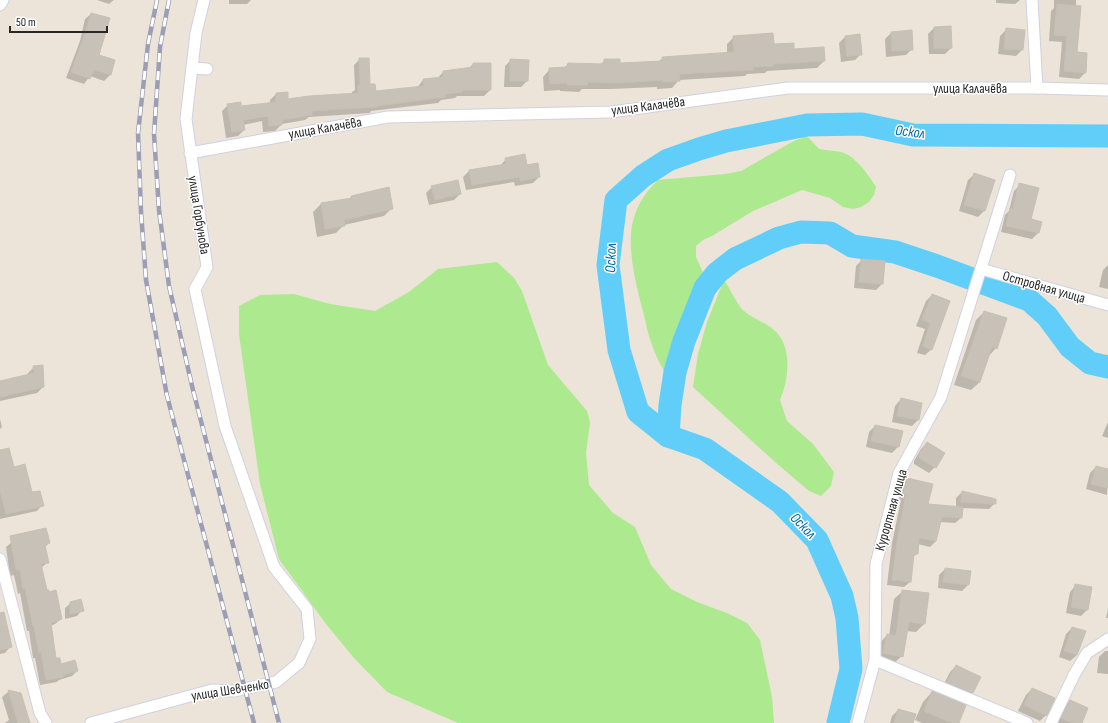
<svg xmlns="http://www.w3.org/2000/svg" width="1108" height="723" font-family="'Sofia Sans Condensed',sans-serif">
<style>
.green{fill:#ace98f}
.shadow{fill:#0003}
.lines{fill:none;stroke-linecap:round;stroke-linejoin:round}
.river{stroke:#61cef9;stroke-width:23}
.building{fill:#c7c1b8;stroke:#c8c0b2}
.street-casing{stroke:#ced1e3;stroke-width:13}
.street{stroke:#fff;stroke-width:11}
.rail-casing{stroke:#9b9eb5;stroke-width:4.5}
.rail{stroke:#fff;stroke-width:3;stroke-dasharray:9;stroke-linecap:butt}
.labels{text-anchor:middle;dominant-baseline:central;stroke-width:3;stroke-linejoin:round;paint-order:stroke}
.street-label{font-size:14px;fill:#282828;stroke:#fff}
.water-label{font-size:15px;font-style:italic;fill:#0169a3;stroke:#fff}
</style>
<rect width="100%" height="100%" fill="#ece4d8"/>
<g class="green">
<path d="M807,136L819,149C827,151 836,150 844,153C856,157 870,177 876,187L874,195L869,202L861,207L853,209L843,207L830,198L802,190L753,211L712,236L703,240L696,246V257L704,275L687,318L678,350L673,383C663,371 656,357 651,342C648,334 646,324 644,315C637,289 626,248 633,221C638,203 645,193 658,180L725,174L741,171L792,142Z"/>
<polygon points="497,262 514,278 522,291 548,365 587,411 590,423 586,453 589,485 613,513 635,527 651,565 671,589 697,602 727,613 747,623 760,640 772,697 774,723 458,723 387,692 354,658 326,624 279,559 260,484 239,334 239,306 260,295 294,294 330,304 375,311 409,292 438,269"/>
<path d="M724,280C729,287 738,306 744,311C752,318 764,322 773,329C793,345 789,379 780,400L787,421L813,444L834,472L831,486L821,496L809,491L775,462L693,387L698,354L707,322Z"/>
</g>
<g class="shadow">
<polygon points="97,0 114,0 109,4"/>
<polygon points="229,0 251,0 247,4 229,4"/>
<polygon points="996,0 1020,0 1015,4 996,3"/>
<polygon points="1054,0 1076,0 1076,53 1085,73 1079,79 1059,77 1062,42 1049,41 1051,11 1054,8"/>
<polygon points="91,14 98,56 114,61 110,75 104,81 90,76 84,84 66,78 80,41 85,19"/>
<polygon points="934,28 951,48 945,54 929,54 928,34"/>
<polygon points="1006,30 1022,50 1016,56 998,54 1000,36"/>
<polygon points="891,33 912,49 906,55 886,57 885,39"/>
<polygon points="859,35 861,54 855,60 841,62 839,43 845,37"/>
<polygon points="734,37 793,50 824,61 817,68 767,71 765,73 747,74 745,76 679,80 672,88 657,89 657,87 612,89 582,89 579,92 560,91 560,90 544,91 543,77 550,69 563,69 568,64 600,65 605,60 619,64 658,62 663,58 727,53 727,44"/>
<polygon points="360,59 369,85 375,92 417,88 423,80 437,79 443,72 468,69 473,64 490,90 484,96 457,96 455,98 441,100 438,103 371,111 370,113 309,117 305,120 282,124 275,131 263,132 262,121 243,125 244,130 238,136 226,138 222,111 228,105 240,107 270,104 270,100 276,94 287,101 352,95 352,92 355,90 354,65"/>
<polygon points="511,60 527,81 521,87 504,87 505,66"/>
<polygon points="506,159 526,166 539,177 533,183 515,186 514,182 466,190 463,177 469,171 500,166"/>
<polygon points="975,174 984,211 978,217 959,211 968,180"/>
<polygon points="1020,185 1030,220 1038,233 1032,239 1001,232 1005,215 1009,211 1014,191"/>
<polygon points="432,187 460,194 454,200 429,205 426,193"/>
<polygon points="352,196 392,208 384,216 344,225 336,233 317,237 313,212 321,204 349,199"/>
<polygon points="862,260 882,284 876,290 854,288 856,266"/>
<polygon points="1108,265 1108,289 1099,287 1103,270"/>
<polygon points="932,295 932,349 925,355 917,353 925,329 916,326 926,301"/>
<polygon points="984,312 996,348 988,357 980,382 971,390 954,385 976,320"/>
<polygon points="34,367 43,387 37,393 0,401 0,382 28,375 28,373"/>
<polygon points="901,399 918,420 912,426 892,422 895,406"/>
<polygon points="0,419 2,427 0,429"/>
<polygon points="1108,422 1108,438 1102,436"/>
<polygon points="875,426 901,432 898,447 892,453 866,447 869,432"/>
<polygon points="927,443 935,467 929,473 914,464 914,461 921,449"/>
<polygon points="0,451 32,494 42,505 37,511 0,519"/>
<polygon points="1096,467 1108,470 1107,495 1086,489 1090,473"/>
<polygon points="907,479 927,505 956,507 956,498 962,492 995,503 989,509 962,508 961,518 955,523 940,522 936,541 930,547 918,544 917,554 913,557 910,582 904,587 887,585 892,543 901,500 898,499 902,485"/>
<polygon points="12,542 49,543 45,547 48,562 41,568 46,592 61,619 55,624 50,626 55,659 60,665 77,671 72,676 59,680 57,682 40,685 35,658 33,658 29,631 27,631 20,593 18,594 14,575 10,576 6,547"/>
<polygon points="945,569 968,585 962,591 938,588 939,575"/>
<polygon points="1076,585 1087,610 1081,616 1066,613 1070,592"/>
<polygon points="903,591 928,594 924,624 916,632 906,631 902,656 893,664 876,661 879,644 887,635 889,636 894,599"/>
<polygon points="71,603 82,610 77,616 65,619 65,608"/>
<polygon points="1108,609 1108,618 1106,618"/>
<polygon points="1072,628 1077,655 1070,661 1059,657 1066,634"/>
<polygon points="0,633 11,646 5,653 0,654"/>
<polygon points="1105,651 1108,651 1108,674 1097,673 1099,657"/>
<polygon points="956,666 972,692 966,698 942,688 950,672"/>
<polygon points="1032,689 1046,715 1040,721 1018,711 1026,695"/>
<polygon points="8,692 20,694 29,722 30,721 31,723 5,723 9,720 2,697"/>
<polygon points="932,692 958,723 922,723 915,720 923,702"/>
<polygon points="1070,701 1080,723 1056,723 1064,707"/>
<polygon points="898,710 912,723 890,723 892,716"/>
</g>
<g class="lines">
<g class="river">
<polyline points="668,436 670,405 675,372 684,341 705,288 717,273 735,259 779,238 801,232 830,233 852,246 895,252 937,266 1029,300 1047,316 1070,347 1090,363 1108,367"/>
<polyline points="838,723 851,669 847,618 842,596 817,540 780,502 705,449 668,436 638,412 619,350 608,265 616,200 643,176 668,160 699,149 726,141 807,125 862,124 913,135 1108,136"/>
</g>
</g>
<g class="building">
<polygon points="1057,4 1081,6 1077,52 1087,53 1086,73 1064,71 1067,36 1054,35"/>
<polygon points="91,13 110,18 99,55 115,60 111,75 94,70 90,79 71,72 85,34"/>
<polygon points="951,26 952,48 934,49 934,27"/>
<polygon points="1006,28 1025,30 1023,50 1004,49"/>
<polygon points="912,30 913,50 892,51 891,32"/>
<polygon points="773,33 774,44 794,43 794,49 824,47 825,61 773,64 773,66 753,67 753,70 679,74 680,81 663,82 663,80 619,83 588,82 587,85 567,85 567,83 550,84 549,68 567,67 568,63 604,64 604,59 620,59 620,63 663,61 662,57 734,52 733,36"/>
<polygon points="860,34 862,55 847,56 845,36"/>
<polygon points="359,58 369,58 370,84 375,84 376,91 424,86 423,79 443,77 443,71 473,67 473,63 491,63 491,90 462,90 462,92 445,94 445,97 377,106 377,107 312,111 312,115 282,120 282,125 269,126 268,116 243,120 245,130 232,132 227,104 241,102 241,106 276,102 276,93 288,92 288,99 309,96 358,93 358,85 360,85"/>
<polygon points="510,59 529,60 528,81 510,81"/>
<polygon points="525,154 527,165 538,163 540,177 520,181 520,177 472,185 469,170 506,164 505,158"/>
<polygon points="974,173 995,180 985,211 964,205"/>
<polygon points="458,180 461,194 435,200 431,186"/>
<polygon points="1019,183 1039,188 1031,219 1042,222 1039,233 1006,226 1010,208 1013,209"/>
<polygon points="389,187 393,209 344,220 345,226 325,229 321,203 352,198 351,196"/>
<polygon points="861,259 885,261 883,284 859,282"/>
<polygon points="932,294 950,301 932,350 923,346 930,323 922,320"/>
<polygon points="984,311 1007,318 997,349 992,347 980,382 961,376"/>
<polygon points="43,365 44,387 0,397 0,381 34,373 33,366"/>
<polygon points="901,398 922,403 919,420 897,416"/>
<polygon points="875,425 903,431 899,447 871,441"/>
<polygon points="927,442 945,453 936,468 919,458 919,454"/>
<polygon points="9,448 14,467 25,464 32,492 40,491 44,506 6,514 0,490 0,450"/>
<polygon points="1096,466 1108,469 1108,488 1091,484"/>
<polygon points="907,478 933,484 928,504 963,507 962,518 942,517 936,541 919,538 918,554 914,554 911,582 892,580 898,536 906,494 903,494"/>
<polygon points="962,491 996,499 996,504 961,502"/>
<polygon points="46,528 50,543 45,545 49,563 41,564 47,590 49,590 49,592 56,590 62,619 51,623 56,658 60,658 61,664 75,660 78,671 63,675 63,677 46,680 41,652 39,653 34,626 33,626 25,588 23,589 20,570 16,570 10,536"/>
<polygon points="945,568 971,571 969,585 943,582"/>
<polygon points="1075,584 1092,587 1088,610 1071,607"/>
<polygon points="902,590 929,593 925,624 909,622 903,657 883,653 887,634 896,636"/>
<polygon points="81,599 84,611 70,614 70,602"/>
<polygon points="4,612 12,647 0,650 0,613"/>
<polygon points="1072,627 1086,631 1077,655 1064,651"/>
<polygon points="956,665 981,677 973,693 947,682"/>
<polygon points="1032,688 1055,698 1047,716 1024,705"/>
<polygon points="8,690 21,693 30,723 18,723"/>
<polygon points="932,691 966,705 959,723 952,723 924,711"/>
<polygon points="1070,700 1088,708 1082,723 1073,723 1061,718"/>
<polygon points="898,709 916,714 913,723 894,723"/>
</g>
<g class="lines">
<defs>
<g id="street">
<polyline points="1032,0 1037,88"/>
<polyline points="0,5 3,0"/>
<polyline points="192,68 207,69"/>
<polyline points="190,153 388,117 611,112 788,88 1037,88 1108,90"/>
<polyline points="981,269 1108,305"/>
<polyline points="0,559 40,713 46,723"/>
<polyline points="875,660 1027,723"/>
<polyline points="91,723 212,690 234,691 276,682 299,663 310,639 307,609 274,567 225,426 195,289 207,267 186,119 196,33 204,0"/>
<polyline points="858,723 875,660 876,564 899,473 941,397 1010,175"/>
<polyline points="1051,723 1074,675 1087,653 1108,639"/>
</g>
</defs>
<use href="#street" class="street-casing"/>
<use href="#street" class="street"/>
<defs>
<g id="rail">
<polyline points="157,0 148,44 138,133 141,212 146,280 167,396 254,723"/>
<polyline points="169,0 160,47 154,134 159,210 169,286 193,390 279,723"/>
</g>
</defs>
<use href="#rail" class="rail-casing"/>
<use href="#rail" class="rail"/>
</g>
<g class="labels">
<g class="street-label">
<text x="970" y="88">улица Калачёва</text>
<text transform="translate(648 106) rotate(-7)">улица Калачёва</text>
<text transform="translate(325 128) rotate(-10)">улица Калачёва</text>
<text transform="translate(199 215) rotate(81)">улица Горбунова</text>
<text transform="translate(1044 287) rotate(16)">Островная улица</text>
<text transform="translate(891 510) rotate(-74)">Курортная улица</text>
<text transform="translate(230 690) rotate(-9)">улица Шевченко</text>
</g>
<g class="water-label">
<text transform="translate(910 132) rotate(7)">Оскол</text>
<text transform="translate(611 258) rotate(-88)">Оскол</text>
<text transform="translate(803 526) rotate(46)">Оскол</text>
</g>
</g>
<path d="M10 26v6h97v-6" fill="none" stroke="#282828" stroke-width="2"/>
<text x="16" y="26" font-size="12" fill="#282828" stroke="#ffffff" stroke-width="3" paint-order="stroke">50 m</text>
</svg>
